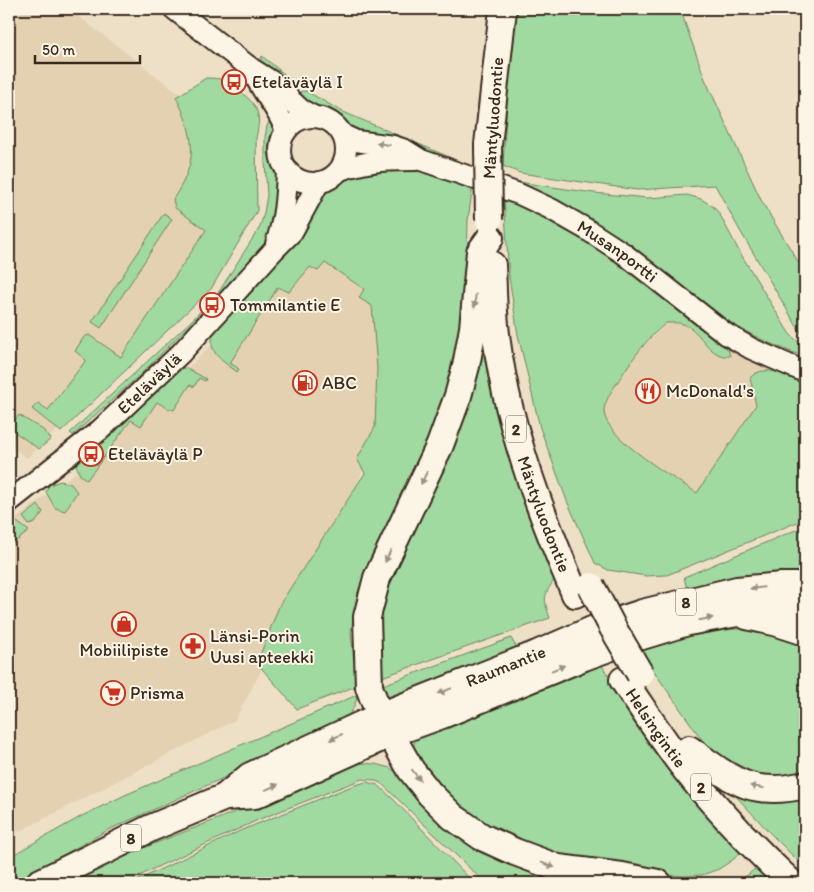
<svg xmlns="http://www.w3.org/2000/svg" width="814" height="892" font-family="Itim,sans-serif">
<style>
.built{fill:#e4d1b2}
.green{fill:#a0daa0;stroke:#6e825f}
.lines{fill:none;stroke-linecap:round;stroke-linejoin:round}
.secondary-casing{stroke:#3b2a1e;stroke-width:24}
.highway-casing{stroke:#3b2a1e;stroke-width:30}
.secondary{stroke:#fcf5e5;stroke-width:20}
.highway{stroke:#fcf5e5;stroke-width:26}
.highway-bridge-casing{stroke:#3b2a1e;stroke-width:30;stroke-linecap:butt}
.highway-bridge{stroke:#fcf5e5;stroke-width:26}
.oneway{fill:#9c9082}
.labels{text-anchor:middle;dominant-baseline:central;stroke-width:4;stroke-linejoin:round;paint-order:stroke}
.shield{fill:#fcf5e5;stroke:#75675a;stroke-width:1}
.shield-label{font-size:16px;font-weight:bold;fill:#3b2a1e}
.poi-label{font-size:18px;fill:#3b2a1e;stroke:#fcf5e5;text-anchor:start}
.street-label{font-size:18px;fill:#3b2a1e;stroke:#fcf5e5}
</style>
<rect width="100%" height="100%" fill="#eee0c7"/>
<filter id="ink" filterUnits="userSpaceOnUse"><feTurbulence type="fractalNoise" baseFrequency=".02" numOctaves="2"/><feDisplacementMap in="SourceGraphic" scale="10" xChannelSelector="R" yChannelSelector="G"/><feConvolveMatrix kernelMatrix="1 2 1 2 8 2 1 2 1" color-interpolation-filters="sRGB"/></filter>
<g filter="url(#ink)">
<g class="built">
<polygon points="23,9 69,9 184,97 219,226 119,373 27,458 9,446 9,31"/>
<polygon points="313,248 385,294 380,425 350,503 235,720 9,837 9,524 106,449 130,414 154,400"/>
<polygon points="667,323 684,324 693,330 715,354 730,356 728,349 748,361 771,370 753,375 750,378 756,405 698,493 662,470 626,445 607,422 603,411 610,394 635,355"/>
</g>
<g class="green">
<polygon points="517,9 680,9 705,79 762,202 805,273 805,336 799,330 739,229 715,185 637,190 520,173 503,166 508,82"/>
<polygon points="262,56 294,82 294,86 289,93 260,62"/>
<path d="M206,78C224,78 224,80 238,90C258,105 262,113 256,138L257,211L211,289L61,432L32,409L38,403L48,410L86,360L75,351L84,337L89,335L121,357L206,230L175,208L173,199C178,191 183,184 186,175C198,149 188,121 176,97Z"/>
<path d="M302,91H306L341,111L454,159L453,161L347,128C333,113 313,107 295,97Z"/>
<polygon points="271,118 278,125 274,147 275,157 280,174 272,235 237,277 143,372 73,435 70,433 193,319 220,290 260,227 264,213 267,195 265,162 265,137 267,126"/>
<path d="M369,167L419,169L473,185L468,220L466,311L445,409L358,591L351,632L356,686L297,709L257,663L280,604L365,473L357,459L375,427L377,368L372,306L359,298L364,289L325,263L318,271L310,267L289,292L278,287L230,363L239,369L237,372C227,364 210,355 212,340C214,324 232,312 242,301C256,286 270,271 282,254C293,238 307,209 320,196C333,183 351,174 369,167Z"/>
<path d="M518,182L594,193L648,198L687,195L701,199L714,207L720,215L739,251L789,333L797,341L805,346V357C781,348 758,339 736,326C696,301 662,269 623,241C590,218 555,199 518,182Z"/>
<path d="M504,197C521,205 540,212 556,221C619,256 673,303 728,349L730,356C708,359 702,330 683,324C677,322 672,323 666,323C649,337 634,356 622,375C617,383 603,402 604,412C606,439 676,479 697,493L756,405L750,378C764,362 790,377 805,382V519L667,575L646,576L608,570L595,563L567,501L540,428L518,335L509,277Z"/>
<polygon points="164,213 172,219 101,328 92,322"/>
<path d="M485,321L556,578C543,595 543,598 550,618L379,678L377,634L382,597Z"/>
<polygon points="180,368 187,368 206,379 205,381 199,378 194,387 190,385 174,410 167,408 157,402 141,426 131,420 87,480 80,475 76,465 173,370"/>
<polygon points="19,415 43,430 51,439 39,449 9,428"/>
<polygon points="61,481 71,484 77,492 65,511 55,508 46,492 49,485"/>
<polygon points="38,505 43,512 35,523 29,525 23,517"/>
<polygon points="17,522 29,531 9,547 9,528"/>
<polygon points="805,526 805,574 748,576 687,589 684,577"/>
<path d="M752,628L805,642V774L777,782L742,776L714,757L662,683L638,647C676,636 712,630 752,628Z"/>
<polygon points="511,638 519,652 388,701 380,686"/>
<polygon points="599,661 629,706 743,849 734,859 719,869 702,875 684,876 635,873 513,844 449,800 420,764 413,750 415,739 425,730"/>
<path d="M357,695C356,710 346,719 334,728L108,830L13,883H9V857L82,816L125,795Z"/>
<polygon points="360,763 375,764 390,768 406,779 444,824 600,883 485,883 381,783 373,780 362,779 260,819 157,867 126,883 67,883 95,867"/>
<polygon points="366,782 378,785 392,798 474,883 132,883 242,830 352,786"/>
<polygon points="737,791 805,794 805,868 771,834 734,794"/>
<polygon points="759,865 778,883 735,883 749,874"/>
</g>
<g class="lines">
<defs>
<g id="secondary">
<polyline points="174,9 252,69 271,81 300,109 315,117"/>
<path d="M254,74C263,94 279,110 286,131"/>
<circle cx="313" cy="150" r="33"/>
<path id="s1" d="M343,135L356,141L393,146L405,150L421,160L519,194L551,209L586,229L623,253L726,334L752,349L805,372"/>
<path d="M340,170C370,160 385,160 416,160"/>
<path d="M276,244C285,217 286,198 287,170"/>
<path id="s2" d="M9,502L100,430L181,353L274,250L292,232L319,182"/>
</g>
<g id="highway">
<polyline points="488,145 503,9"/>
<polyline points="490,238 480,252 473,328 466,366 458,396 440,445 377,578 367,617 369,687 380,716 411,770 430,794 453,817 482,837 515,852 558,868 622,876 658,883"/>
<path id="s3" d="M492,265C493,285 493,305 495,325C504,418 539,509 575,594"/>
<polyline points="747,616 774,622 805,632"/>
<path id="s4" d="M623,680C645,712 665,744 689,774C720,813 755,849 791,883"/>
<path d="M689,749C731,779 750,798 805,785"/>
<polyline points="225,797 255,795 390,734 442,715 584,657 642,636 688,622 781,605 805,604"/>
<path id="s5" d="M39,883L151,828L225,797L250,776L380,716L537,654L599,627L642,613L737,590L782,586H805"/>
</g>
</defs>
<use href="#secondary" class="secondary-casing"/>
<use href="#highway" class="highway-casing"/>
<use href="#secondary" class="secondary"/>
<use href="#highway" class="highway"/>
<defs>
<g id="highway-bridge">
<polyline points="488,145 489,220"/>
<polyline points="591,586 613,628 640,674"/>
</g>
</defs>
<use href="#highway-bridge" class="highway-bridge-casing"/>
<use href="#highway-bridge" class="highway-bridge"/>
</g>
<defs><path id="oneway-solid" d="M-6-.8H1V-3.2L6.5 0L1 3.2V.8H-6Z" transform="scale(1.25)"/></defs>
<g class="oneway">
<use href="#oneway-solid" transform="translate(383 144) rotate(-171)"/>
<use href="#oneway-solid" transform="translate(475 301) rotate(96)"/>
<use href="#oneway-solid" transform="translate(424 478) rotate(115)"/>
<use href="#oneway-solid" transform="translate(388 556) rotate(115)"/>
<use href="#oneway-solid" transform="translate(757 588) rotate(174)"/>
<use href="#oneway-solid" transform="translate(706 619) rotate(-10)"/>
<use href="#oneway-solid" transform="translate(558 668) rotate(-22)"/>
<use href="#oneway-solid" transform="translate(445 691) rotate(158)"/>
<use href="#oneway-solid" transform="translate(336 737) rotate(155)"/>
<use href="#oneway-solid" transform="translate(416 775) rotate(53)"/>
<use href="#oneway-solid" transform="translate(272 787) rotate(-24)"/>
<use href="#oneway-solid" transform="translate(757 787) rotate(-170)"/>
<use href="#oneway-solid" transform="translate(548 865) rotate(20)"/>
</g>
</g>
<defs>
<symbol id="bus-ring" viewBox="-11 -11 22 22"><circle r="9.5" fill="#fcf5e5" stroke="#c8321e" stroke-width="1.5"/><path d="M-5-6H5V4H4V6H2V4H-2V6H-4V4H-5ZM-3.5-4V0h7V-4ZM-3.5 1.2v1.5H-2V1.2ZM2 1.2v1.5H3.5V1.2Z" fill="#c8321e"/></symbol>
<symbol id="fuel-ring" viewBox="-11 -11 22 22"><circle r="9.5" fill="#fcf5e5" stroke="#c8321e" stroke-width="1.5"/><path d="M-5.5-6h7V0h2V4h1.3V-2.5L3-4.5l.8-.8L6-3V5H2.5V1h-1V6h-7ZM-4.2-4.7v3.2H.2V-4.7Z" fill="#c8321e"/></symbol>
<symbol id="restaurant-ring" viewBox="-11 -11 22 22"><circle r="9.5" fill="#fcf5e5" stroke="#c8321e" stroke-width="1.5"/><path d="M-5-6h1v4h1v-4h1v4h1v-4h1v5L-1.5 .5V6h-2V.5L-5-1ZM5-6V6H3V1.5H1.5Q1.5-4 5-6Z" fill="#c8321e"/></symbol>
<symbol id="shop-ring" viewBox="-11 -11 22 22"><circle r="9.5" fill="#fcf5e5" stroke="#c8321e" stroke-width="1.5"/><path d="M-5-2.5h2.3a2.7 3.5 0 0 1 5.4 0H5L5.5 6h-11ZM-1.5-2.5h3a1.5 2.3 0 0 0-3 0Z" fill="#c8321e"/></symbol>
<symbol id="pharmacy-ring" viewBox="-11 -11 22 22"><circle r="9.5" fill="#fcf5e5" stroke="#c8321e" stroke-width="1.5"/><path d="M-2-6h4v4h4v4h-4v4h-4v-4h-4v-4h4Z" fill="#c8321e"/></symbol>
<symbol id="supermarket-ring" viewBox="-11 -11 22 22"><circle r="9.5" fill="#fcf5e5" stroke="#c8321e" stroke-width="1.5"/><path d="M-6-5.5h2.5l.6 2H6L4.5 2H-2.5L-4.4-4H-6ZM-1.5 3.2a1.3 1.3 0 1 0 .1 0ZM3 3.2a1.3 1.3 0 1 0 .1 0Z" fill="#c8321e"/></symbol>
</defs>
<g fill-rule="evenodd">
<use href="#bus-ring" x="220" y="68" width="28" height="28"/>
<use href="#bus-ring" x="198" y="291" width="28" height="28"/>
<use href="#fuel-ring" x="291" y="369" width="28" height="28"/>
<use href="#restaurant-ring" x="634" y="377" width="28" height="28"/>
<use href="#bus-ring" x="77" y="440" width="28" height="28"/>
<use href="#shop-ring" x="110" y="610" width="28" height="28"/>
<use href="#pharmacy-ring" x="179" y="632" width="28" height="28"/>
<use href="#supermarket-ring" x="99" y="679" width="28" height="28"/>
</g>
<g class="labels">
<g class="shield">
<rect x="506" y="415.5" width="20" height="27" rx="4"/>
<rect x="676" y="588.5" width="20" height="27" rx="4"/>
<rect x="691" y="773.5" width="20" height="27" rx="4"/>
<rect x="121" y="824.5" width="20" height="27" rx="4"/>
</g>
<g class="shield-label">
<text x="516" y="429">2</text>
<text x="686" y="602">8</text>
<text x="701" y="787">2</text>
<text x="131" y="838">8</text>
</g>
<g class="poi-label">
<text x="252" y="82">Eteläväylä I</text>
<text x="230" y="305">Tommilantie E</text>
<text x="322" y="383">ABC</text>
<text x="666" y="391">McDonald's</text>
<text x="108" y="454">Eteläväylä P</text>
<text x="210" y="636">Länsi-Porin<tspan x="210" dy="21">Uusi apteekki</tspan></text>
<text x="124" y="650" text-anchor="middle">Mobiilipiste</text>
<text x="130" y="693">Prisma</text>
</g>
<g class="street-label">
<text transform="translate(493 118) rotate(-86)">Mäntyluodontie</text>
<text stroke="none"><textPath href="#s1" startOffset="301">Musanportti</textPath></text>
<text stroke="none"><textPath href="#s2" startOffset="184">Eteläväylä</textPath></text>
<text stroke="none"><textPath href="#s3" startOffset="256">Mäntyluodontie</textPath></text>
<text stroke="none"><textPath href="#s5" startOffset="516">Raumantie</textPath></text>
<text stroke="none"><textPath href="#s4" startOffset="58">Helsingintie</textPath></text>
</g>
</g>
<rect width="814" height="892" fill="none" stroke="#fcf5e5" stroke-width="30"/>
<rect x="15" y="15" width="784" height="862" fill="none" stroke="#3b2a1e" stroke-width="2" filter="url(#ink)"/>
<path d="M35 55v8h105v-8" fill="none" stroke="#3b2a1e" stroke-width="2.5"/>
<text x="42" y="55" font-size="15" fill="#3b2a1e" stroke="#fcf5e5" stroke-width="4" paint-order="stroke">50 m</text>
</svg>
